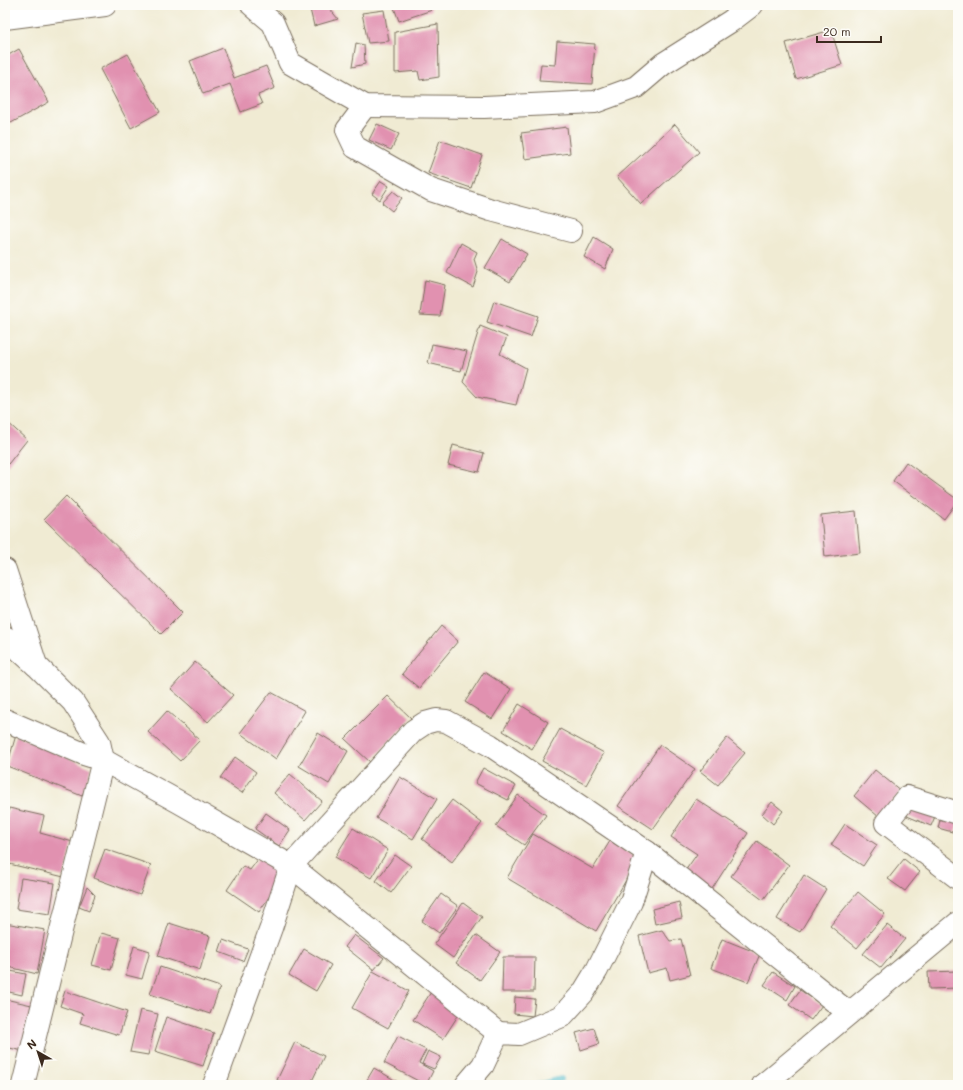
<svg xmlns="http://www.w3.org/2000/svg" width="963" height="1090" font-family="Mali,sans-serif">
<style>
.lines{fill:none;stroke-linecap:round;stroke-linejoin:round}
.stream{stroke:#4db9c8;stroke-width:6}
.building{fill:#e191b0}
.minor-casing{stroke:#7a6e5d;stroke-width:24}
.minor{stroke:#fff;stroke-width:22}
</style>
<rect width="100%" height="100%" fill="#fdfcf7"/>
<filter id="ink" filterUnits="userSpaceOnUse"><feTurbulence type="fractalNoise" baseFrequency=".025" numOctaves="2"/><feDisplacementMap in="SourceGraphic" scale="8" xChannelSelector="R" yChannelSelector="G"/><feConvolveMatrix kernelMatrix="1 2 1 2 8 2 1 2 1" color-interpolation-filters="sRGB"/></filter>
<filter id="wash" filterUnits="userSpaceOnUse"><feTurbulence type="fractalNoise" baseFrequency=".012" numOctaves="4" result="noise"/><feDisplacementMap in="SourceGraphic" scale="16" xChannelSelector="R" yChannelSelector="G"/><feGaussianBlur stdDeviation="0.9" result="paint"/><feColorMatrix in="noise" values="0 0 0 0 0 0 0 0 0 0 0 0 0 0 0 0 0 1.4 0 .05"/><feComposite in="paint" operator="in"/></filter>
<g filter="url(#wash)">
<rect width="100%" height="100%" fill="#f0ebd3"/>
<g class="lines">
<polyline class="stream" points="539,1085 561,1079"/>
</g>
<g id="blocks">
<g class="building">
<polygon points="309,5 321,5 330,9 338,19 314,26"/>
<polygon points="393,5 430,5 432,10 399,21"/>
<polygon points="384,10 389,41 368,43 362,13"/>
<polygon points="438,24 439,77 420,80 418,71 395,73 395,32"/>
<polygon points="831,30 842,65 796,79 786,43"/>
<polygon points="557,41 595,44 592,84 539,81 541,64 555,65"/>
<polygon points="356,43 364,45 365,64 352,67"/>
<polygon points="223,48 234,78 266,66 275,88 258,95 262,104 241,112 230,84 203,94 190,61"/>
<polygon points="19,49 49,102 11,123 5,113 5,100 7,99 5,95 5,57"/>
<polygon points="128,54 160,112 131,128 100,69"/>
<polygon points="377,124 399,134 391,150 369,140"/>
<polygon points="675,124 699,152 641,204 617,177"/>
<polygon points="567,127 570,153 525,159 521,133"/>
<polygon points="440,140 482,155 471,188 428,173"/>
<polygon points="381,181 389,186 380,200 372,194"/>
<polygon points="393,191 402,198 392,211 382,203"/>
<polygon points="594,237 613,249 605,269 584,257"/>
<polygon points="502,239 527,254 510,282 485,268"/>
<polygon points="461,243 477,252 474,259 478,272 473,287 447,273"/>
<polygon points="425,280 445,285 440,316 420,315"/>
<polygon points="494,301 538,316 531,337 487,322"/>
<polygon points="480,326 507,337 500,354 526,368 516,405 477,397 463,382"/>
<polygon points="432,344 467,351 461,371 428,363"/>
<polygon points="5,420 27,440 5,468"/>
<polygon points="453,445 484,453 479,472 448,465"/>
<polygon points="906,462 958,500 944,519 893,481"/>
<polygon points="66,496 183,612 161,634 44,519"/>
<polygon points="856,511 860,553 825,557 821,515"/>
<polygon points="441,626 458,641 419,688 402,674"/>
<polygon points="195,662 233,695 208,722 171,689"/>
<polygon points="484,672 511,689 492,719 465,702"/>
<polygon points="271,692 305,711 276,759 240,733"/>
<polygon points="388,696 411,718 370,762 345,739"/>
<polygon points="519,704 548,722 532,749 503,731"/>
<polygon points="167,711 200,740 180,761 148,732"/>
<polygon points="560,729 604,753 586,785 542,761"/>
<polygon points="318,733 348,751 329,784 299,766"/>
<polygon points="16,735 92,768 82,796 7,766"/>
<polygon points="727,738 745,753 718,785 700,771"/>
<polygon points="660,745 695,769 653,829 618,806"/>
<polygon points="235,757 256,772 242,793 220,778"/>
<polygon points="483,768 516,786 508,800 475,783"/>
<polygon points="875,770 901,791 879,817 854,796"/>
<polygon points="290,774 322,801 305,820 274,793"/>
<polygon points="400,777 437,799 413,839 376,818"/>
<polygon points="518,795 546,815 524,845 496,826"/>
<polygon points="696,799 748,833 712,889 685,871 697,854 671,837"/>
<polygon points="452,800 482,823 452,862 422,839"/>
<polygon points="772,802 783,811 773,824 762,814"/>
<polygon points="911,804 936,814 931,826 907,816"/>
<polygon points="9,808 44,816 40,833 73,842 64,877 5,863 5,824"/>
<polygon points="266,813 290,830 279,846 255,829"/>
<polygon points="941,816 958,820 958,825 956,833 938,828"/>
<polygon points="845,824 877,845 863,866 831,845"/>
<polygon points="353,828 388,850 371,878 335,857"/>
<polygon points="533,834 593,869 610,841 639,858 596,931 507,878"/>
<polygon points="757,841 789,865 763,900 731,876"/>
<polygon points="105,849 151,865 140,895 94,878"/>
<polygon points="395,855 411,866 391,893 376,881"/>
<polygon points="259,858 284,874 259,912 227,890 243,866 250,870"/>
<polygon points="904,859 920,872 905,891 888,879"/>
<polygon points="804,875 826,889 800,932 777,919"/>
<polygon points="21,878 55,883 50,914 16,909"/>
<polygon points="87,887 95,895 89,911 79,907"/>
<polygon points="858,892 885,914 857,948 830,926"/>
<polygon points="441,894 458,906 439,933 422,921"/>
<polygon points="679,902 682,918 655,924 652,909"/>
<polygon points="463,903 482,917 453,958 434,944"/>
<polygon points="5,923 45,930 37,974 5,966"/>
<polygon points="169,923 210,936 200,970 158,956"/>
<polygon points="887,925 905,939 881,968 863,954"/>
<polygon points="662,930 670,941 681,939 690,975 670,980 667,968 648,973 639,936"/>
<polygon points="101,933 120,938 111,970 92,965"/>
<polygon points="354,935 384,958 374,970 345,947"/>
<polygon points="476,935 500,952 480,980 456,963"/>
<polygon points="722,939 760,954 748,982 711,968"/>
<polygon points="223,940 248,949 243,961 219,952"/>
<polygon points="134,946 150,951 142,979 126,975"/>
<polygon points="304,949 331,965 316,991 289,975"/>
<polygon points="503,957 535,957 534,992 502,992"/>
<polygon points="160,967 220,987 210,1014 150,994"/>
<polygon points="5,970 26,974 22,995 5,991"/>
<polygon points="373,971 409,991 388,1028 352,1008"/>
<polygon points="958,971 958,988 929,989 928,972"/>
<polygon points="773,972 795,986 787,1000 764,985"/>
<polygon points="800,990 822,1005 811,1020 789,1005"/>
<polygon points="65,991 127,1012 119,1035 80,1023 83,1014 60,1006"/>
<polygon points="431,992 461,1011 443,1039 413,1020"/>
<polygon points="515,997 535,999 533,1016 514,1014"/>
<polygon points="5,999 36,1006 23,1051 5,1047"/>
<polygon points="140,1010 158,1014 148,1055 130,1052"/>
<polygon points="166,1017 214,1033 203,1066 155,1051"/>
<polygon points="594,1028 599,1044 581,1050 576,1033"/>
<polygon points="398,1036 426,1050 419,1063 433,1071 426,1085 384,1063"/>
<polygon points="295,1042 324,1056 310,1085 288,1085 277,1080"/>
<polygon points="428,1051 441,1057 434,1069 422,1064"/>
<polygon points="374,1068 403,1085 364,1085"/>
</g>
</g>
</g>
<g filter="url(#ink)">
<use href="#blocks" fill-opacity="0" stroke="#7a6e5d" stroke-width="1"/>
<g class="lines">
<defs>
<g id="minor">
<polyline points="252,5 273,23 290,63 365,106 484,107 595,102 636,87 663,64 731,21 752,5"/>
<polyline points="5,18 105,5"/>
<polyline points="365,106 347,130 355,147 431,190 491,210 571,231"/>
<polyline points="5,570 36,665"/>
<polyline points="5,637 37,666 73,702 99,742 103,760 23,1085"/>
<polyline points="5,720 84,754 103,760 179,802 291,866 498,1033"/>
<polyline points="958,813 907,797 886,823 958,878"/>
<polyline points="647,852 849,1013"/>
<polyline points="214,1085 271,928 291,866 413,731 425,723 436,720 446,721 490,745 647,852 631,902 597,970 583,993 562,1016 519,1034 498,1033 483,1065 466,1085"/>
<polyline points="763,1085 958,923"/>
</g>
</defs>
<use href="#minor" class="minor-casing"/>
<use href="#minor" class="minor"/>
</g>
</g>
<rect width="963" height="1090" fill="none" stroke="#fdfcf7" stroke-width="20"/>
<g transform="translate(38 1052) rotate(321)" stroke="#fdfcf7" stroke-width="3" paint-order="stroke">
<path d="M0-3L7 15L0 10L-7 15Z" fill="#3b2a1e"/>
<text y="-6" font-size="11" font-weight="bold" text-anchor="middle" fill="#3b2a1e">N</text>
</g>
<path d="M817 36v6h64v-6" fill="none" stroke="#3b2a1e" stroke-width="2"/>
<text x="823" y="36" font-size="12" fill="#3b2a1e" stroke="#fdfcf7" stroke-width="3" paint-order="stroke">20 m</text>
</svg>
